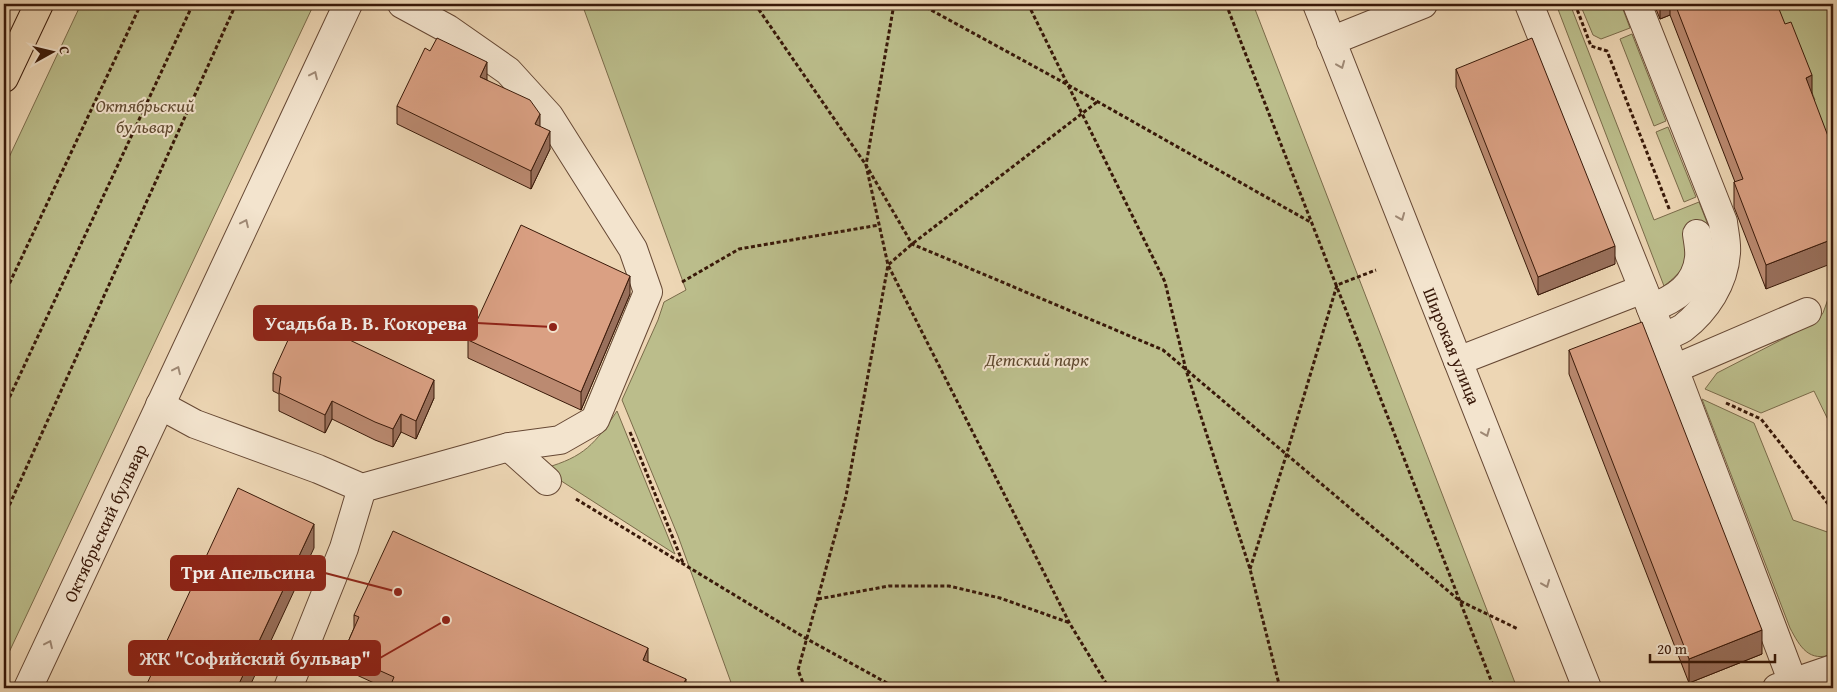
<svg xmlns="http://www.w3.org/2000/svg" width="1837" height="692" font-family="'Gentium Book Plus',serif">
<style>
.green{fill:#bbbd8b;stroke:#7a6b4a}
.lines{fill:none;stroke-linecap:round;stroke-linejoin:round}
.minor-casing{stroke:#664834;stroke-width:30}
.major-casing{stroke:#391909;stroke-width:30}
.path{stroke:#391909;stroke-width:3;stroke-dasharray:4 2.5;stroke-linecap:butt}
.minor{stroke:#f3e4ce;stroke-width:28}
.major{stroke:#edd6b4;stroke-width:28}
.wall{fill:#bb8a71;stroke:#391909}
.shaded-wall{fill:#99705c;stroke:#391909}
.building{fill:#daa083;stroke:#391909}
.oneway{stroke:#9f8975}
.labels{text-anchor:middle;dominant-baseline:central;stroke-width:4;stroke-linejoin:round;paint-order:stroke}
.park-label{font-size:18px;font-style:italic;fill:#604a30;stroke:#f3e4ce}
.street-label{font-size:18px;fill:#391909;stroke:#f3e4ce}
.leader{fill:none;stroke:#8f2418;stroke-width:2}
.callout-dot{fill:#8f2418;stroke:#f3e4ce;stroke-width:2}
.callout{fill:#8f2418;stroke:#8f2418;stroke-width:2}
.callout-label{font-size:19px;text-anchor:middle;font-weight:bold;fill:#fff}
</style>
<rect width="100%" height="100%" fill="#edd6b4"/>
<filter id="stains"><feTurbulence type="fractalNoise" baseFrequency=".004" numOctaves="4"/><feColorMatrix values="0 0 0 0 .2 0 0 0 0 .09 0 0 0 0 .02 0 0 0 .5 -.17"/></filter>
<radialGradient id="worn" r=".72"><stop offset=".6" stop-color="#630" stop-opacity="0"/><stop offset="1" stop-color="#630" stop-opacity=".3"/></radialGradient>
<g class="green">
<polygon points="81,4 314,4 4,663 4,168"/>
<polygon points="582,4 1253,4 1517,688 733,688 678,536 622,400 658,320 664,302 686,290"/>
<path d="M1556,4H1570L1654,220L1699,202L1708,225L1684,236C1693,260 1683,271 1664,286Z"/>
<polygon points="1580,4 1621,4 1630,28 1601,39 1593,35"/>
<polygon points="1770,4 1833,4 1833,166 1808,103 1815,100 1793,44"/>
<polygon points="1632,34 1666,121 1654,126 1620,39"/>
<polygon points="1668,127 1696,197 1684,202 1656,132"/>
<polygon points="1833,285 1833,430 1814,391 1761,413 1705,389 1717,373 1816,322 1823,313"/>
<path d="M1702,399L1754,423L1793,520L1833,534V654C1809,663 1800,647 1790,628Z"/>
<path d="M617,411L675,554L552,475L545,468C584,457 595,444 617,411Z"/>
</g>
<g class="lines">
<defs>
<g id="minor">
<polyline points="1317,4 1587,688"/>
<polyline points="1529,4 1651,308 1795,688"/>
<path d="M1637,4L1723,222C1724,232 1727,243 1726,253C1724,283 1706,310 1683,328C1677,332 1668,335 1662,337"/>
<polyline points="1331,41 1423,4"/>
<path d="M1651,308C1675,299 1696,286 1699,258C1700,250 1698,242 1697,234"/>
<polyline points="1458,361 1643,289"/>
<polyline points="1674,369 1807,312"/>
<polyline points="160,405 195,424 318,469 362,488 509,447 560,440 595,420 648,292 633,249 549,116 508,71 448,29 402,4"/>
<polyline points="509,447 547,481"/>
<polyline points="28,688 348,4"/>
<polyline points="288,688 344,548 362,488"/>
<polyline points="1777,688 1833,669"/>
</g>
<polyline id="major" points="4,78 39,4"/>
</defs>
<use href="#minor" class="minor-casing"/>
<use href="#major" class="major-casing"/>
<g class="path">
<polyline points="755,4 866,165 888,265 1070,624 1109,688"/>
<polyline points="894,4 866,165 912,244 1163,350 1460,601 1518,629"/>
<polyline points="920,4 1070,86 1312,223"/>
<polyline points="1028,4 1165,282 1186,370 1250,569 1280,688"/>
<polyline points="1226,4 1494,688"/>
<polyline points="1575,4 1591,46 1607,51 1670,211"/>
<polyline points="682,282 739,249 879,225"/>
<polyline points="4,295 141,4"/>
<polyline points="1726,403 1761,419 1833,510"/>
<polyline points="4,409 193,4"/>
<polyline points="630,432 683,563"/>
<polyline points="576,499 807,639 896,688"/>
<polyline points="4,517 236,4"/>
<polyline points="1250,569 1286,456 1337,285 1376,270"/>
<polyline points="818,599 889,586 949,586 1000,598 1070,623"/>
<polyline points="805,688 798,670 846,496 888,265 912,244 1097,102"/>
</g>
<use href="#minor" class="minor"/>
<use href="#major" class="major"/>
</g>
<g class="wall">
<polygon points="1654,4 1777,4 1766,289 1734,207 1734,182 1735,182 1670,15 1660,19"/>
<polygon points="1456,69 1615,264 1538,295 1456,87"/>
<polygon points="487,80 540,127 550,149 531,189 397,124 397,106"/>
<polygon points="630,294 581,410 468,358 468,340"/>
<polygon points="1569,350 1762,654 1689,683 1569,374"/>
<polygon points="273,373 434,398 416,439 401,432 393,447 375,440 332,419 325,433 279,411 279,394 273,391"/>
<polygon points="354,615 648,662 686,688 374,688 374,683 348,671 348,642 354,628"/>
</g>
<g class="shaded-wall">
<polygon points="1660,4 1670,4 1670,15 1660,19"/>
<polygon points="487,62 487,80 480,77"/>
<polygon points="1812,75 1812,100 1806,78"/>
<polygon points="540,114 540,132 535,124"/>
<polygon points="550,131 550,149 531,189 531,171"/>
<polygon points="1833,239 1833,263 1766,289 1766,265"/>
<polygon points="1615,246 1615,264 1538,295 1538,277"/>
<polygon points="630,276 630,294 581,410 581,392"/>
<polygon points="434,380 434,398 416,439 416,421"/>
<polygon points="332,401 332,419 325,433 325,415"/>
<polygon points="401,414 401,432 393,447 393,429"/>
<polygon points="314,524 314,548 249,688 237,688"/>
<polygon points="1762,630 1762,654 1689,683 1689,659"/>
<polygon points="648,648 648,676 643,660"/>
<polygon points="686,679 686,688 681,688"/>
</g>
<g class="building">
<polygon points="1675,4 1777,4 1785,24 1791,22 1812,75 1806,78 1831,144 1833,144 1833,239 1766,265 1734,182 1743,179"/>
<polygon points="437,38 487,62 480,77 530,100 540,114 535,124 550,131 531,171 397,106 425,48 430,51"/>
<polygon points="1532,38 1615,246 1538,277 1456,69"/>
<polygon points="521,225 630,276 581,392 468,340"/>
<polygon points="299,316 434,380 416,421 401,414 393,429 375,422 332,401 325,415 279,393 281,377 273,373"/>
<polygon points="1642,322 1762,630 1689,659 1569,350"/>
<polygon points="238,488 314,524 237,688 145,688"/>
<polygon points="393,531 648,648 643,660 686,679 681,688 394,688 390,687 394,677 374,668 379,657 348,642 359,617 354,615"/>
</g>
<defs><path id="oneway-chevron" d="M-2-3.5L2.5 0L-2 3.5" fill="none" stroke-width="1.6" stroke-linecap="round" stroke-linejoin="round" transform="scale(1.25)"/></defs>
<g class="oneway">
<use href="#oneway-chevron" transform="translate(1341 65) rotate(68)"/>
<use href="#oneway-chevron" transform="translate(314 75) rotate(-65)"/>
<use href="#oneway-chevron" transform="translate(1401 217) rotate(68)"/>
<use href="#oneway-chevron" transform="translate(245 223) rotate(-65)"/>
<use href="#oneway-chevron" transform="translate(177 370) rotate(-65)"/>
<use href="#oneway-chevron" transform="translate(1486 433) rotate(68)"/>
<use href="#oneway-chevron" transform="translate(1546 584) rotate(68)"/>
<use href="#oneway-chevron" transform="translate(49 644) rotate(-65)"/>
</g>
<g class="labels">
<g class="park-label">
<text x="145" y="105">Октябрьский<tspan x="145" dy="21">бульвар</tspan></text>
<text x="1037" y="359">Детский парк</text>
</g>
<g class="street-label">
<text transform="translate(1452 346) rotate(68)">Широкая улица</text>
<text transform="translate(105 523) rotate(-65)">Октябрьский бульвар</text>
</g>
</g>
<path class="leader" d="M553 327L477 323M398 592L325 573M446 620L380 658"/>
<g class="callout-dot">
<circle cx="553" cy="327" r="5"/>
<circle cx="398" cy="592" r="5"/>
<circle cx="446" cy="620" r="5"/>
</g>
<g class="callout">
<rect x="254" y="306" width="223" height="34" rx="5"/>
<rect x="171" y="556" width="154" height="34" rx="5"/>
<rect x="129" y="641" width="251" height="34" rx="5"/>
</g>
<g class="callout-label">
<text x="366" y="330">Усадьба В. В. Кокорева</text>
<text x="248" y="579">Три Апельсина</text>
<text x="255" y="665">ЖК "Софийский бульвар"</text>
</g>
<rect width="1837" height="692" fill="none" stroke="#edd6b4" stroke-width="20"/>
<rect x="5" y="5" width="1827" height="682" fill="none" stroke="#391909" stroke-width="2.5"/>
<rect x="10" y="10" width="1817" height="672" fill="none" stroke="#391909"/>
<g transform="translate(52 52) rotate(82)" stroke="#f3e4ce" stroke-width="4" paint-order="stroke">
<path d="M0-4L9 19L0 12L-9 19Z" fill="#391909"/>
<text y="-8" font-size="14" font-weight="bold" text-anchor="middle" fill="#391909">С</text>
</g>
<path d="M1650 654v8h125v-8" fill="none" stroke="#391909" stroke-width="2.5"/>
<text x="1657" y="654" font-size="15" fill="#391909" stroke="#f3e4ce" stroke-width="4" paint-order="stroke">20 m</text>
<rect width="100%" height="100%" filter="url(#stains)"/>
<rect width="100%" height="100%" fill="url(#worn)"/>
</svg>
